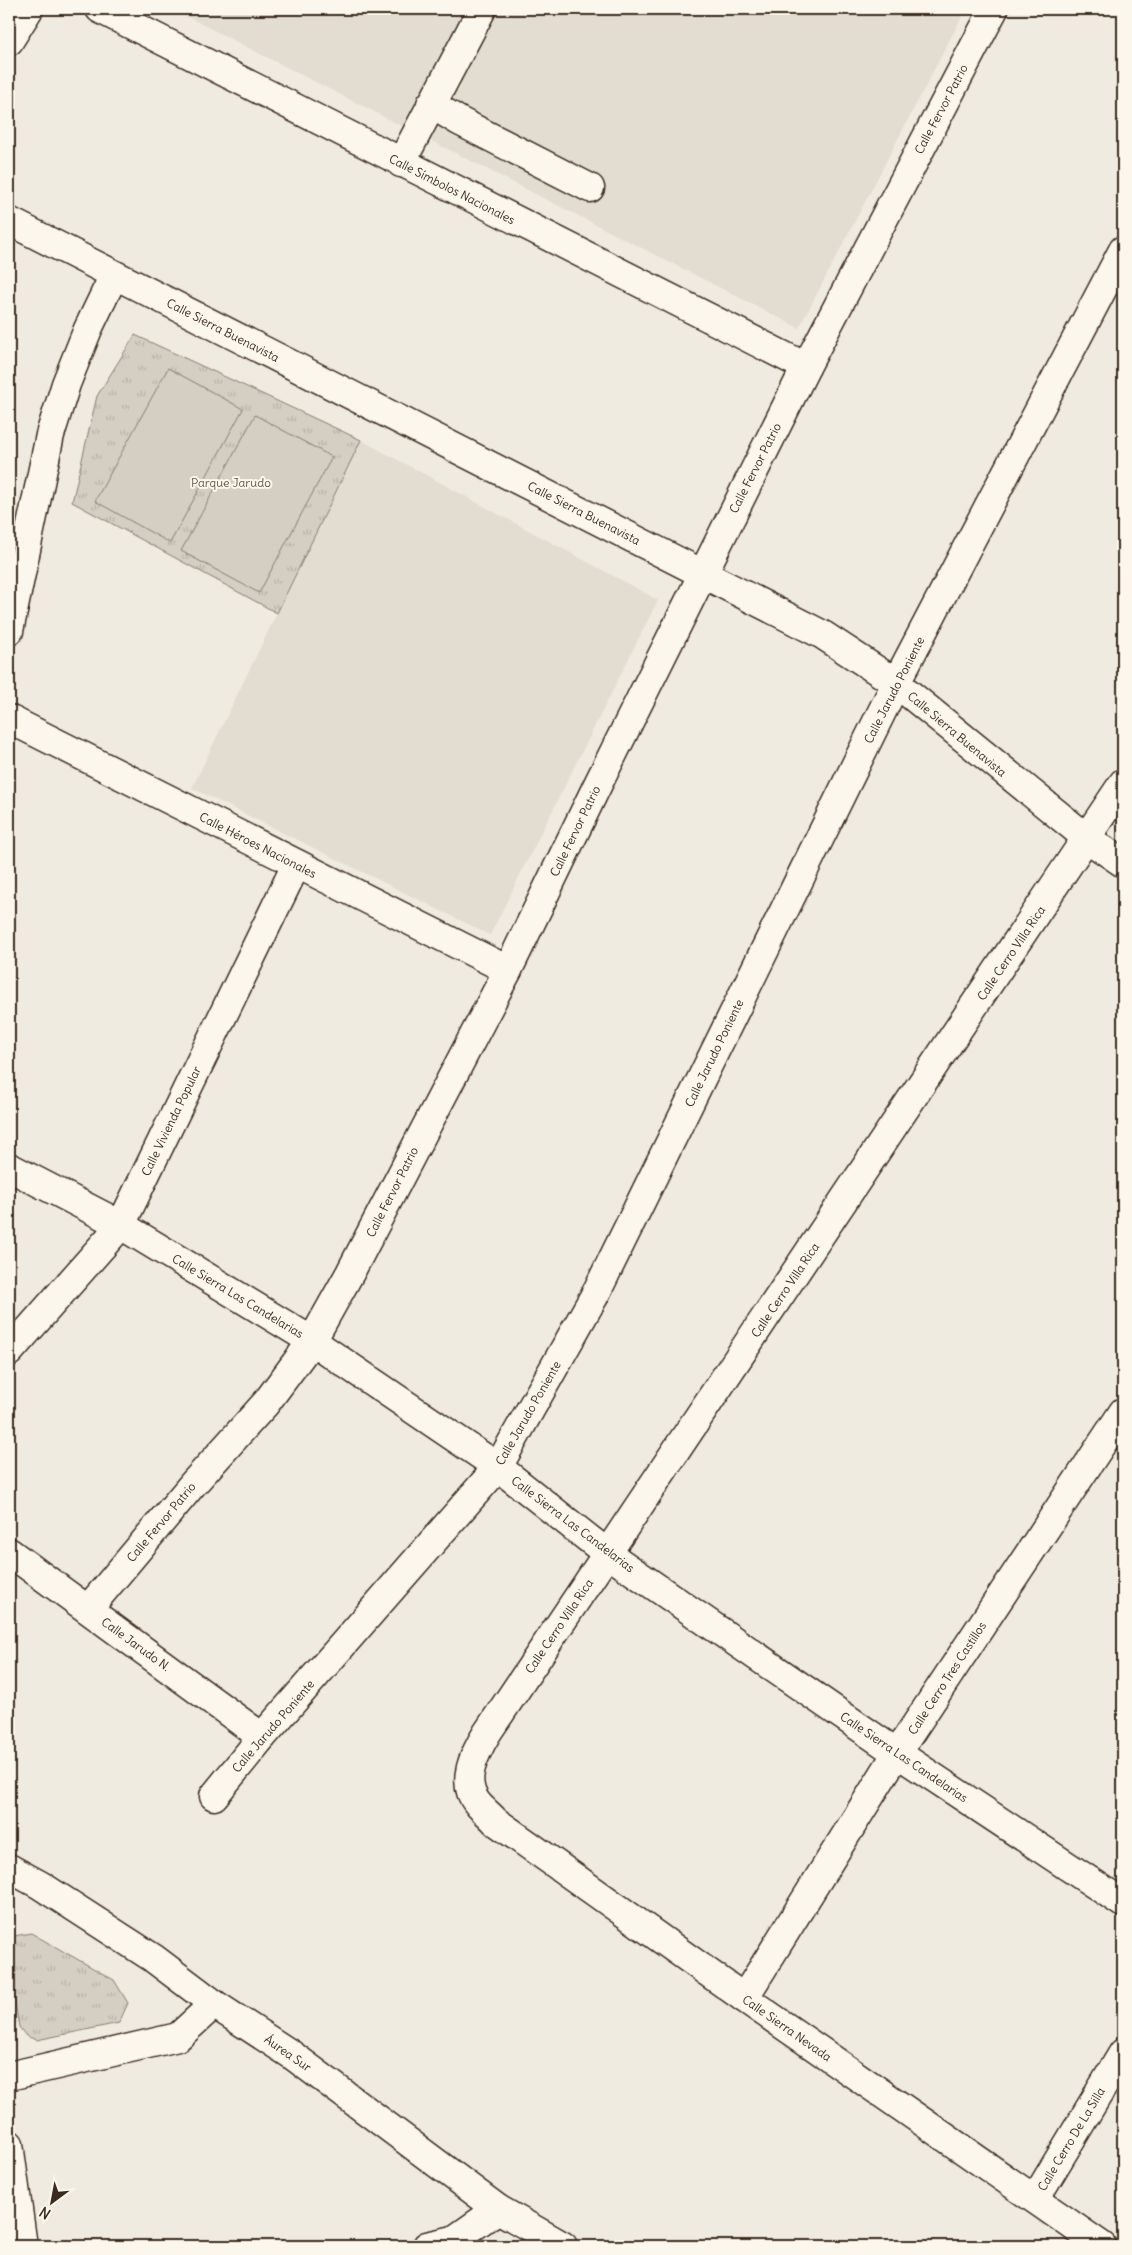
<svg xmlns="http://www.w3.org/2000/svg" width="1132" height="2255" font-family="Delius,sans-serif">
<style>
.built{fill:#e2dcd1}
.grass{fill:url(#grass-tufts);stroke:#887c70}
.pitch{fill:#d5cec3;stroke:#887c70}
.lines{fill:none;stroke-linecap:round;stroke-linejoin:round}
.minor-casing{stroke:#3b2a1e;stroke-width:31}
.minor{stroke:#fbf7ec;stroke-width:28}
.labels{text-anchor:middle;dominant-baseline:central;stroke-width:4;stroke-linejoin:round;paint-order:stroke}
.street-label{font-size:12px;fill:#3b2a1e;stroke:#fbf7ec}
.park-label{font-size:12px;fill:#625347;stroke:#fbf7ec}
</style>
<defs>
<pattern id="grass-tufts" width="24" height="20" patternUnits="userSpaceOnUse" patternTransform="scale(1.25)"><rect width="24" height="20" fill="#d5cec3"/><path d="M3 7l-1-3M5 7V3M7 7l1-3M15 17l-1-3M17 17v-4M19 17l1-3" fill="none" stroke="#b8b1a7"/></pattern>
</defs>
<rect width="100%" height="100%" fill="#f0ebe0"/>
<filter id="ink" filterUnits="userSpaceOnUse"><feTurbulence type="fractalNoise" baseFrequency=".02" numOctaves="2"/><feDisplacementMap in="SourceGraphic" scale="10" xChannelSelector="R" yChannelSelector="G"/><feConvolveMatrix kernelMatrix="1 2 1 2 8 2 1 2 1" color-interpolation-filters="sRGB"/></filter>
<g filter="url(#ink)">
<g class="built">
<polygon points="172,9 966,9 799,328"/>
<polygon points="361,440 658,600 490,935 192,788"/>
</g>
<g class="grass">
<polygon points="135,335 361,440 277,613 72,502 97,396"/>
<polygon points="31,1933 114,1980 128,2003 119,2023 37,2040 26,2036 19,2027 9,1965 9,1945 14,1936"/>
</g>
<g class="pitch">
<polygon points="168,368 243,409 170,543 95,501"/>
<polygon points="255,415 332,457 259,593 181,551"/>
</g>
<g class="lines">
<defs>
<g id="minor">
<polyline points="100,9 806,367"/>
<polyline points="9,41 29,9"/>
<polyline points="431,104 459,121 590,188"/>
<polyline points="401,163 482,9"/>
<polyline points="9,221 823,635 896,683 1088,839 1123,863"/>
<polyline points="9,631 50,435 66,384 88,329 114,275"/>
<polyline points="9,719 508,970"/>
<polyline points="9,1167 121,1225 312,1341 498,1467 608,1554 897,1753 1123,1903"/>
<polyline points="9,1352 121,1225 296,865"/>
<polyline points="9,1552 262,1737"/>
<polyline points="88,1609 192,1485 266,1403 312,1341 350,1273 508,970 598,784 806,367 994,9"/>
<polyline points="214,1796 262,1737 498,1467 596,1293 896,683 1123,250"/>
<polyline points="9,1868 40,1885 153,1958 214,2004 292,2055 498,2209 563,2246"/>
<polyline points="744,1998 897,1753 1123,1412"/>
<polyline points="9,2076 178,2037 214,2004"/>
<polyline points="9,2144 23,2246"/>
<polyline points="1035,2199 1123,2053"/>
<polyline points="427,2246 454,2240 498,2209"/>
<path d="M1102,2246L744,1998L495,1821C490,1815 483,1810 478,1804C459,1782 475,1753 487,1733L1123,783"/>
</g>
</defs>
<use href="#minor" class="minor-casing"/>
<use href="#minor" class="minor"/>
</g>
</g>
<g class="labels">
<g class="street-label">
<text transform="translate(941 109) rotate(-62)">Calle Fervor Patrio</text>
<text transform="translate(452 189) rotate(27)">Calle Símbolos Nacionales</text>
<text transform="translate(223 330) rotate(27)">Calle Sierra Buenavista</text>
<text transform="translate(755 468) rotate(-63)">Calle Fervor Patrio</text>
<text transform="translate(584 513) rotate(27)">Calle Sierra Buenavista</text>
<text transform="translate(894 690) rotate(-63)">Calle Jarudo Poniente</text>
<text transform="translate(957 734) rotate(40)">Calle Sierra Buenavista</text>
<text transform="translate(575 831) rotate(-64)">Calle Fervor Patrio</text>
<text transform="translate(258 845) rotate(27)">Calle Héroes Nacionales</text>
<text transform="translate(1011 953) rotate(-56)">Calle Cerro Villa Rica</text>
<text transform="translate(714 1053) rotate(-64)">Calle Jarudo Poniente</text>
<text transform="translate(171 1121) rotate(-64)">Calle Vivienda Popular</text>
<text transform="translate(392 1192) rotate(-63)">Calle Fervor Patrio</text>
<text transform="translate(785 1290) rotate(-56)">Calle Cerro Villa Rica</text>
<text transform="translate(238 1296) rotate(31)">Calle Sierra Las Candelarias</text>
<text transform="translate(528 1413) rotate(-60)">Calle Jarudo Poniente</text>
<text transform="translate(161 1522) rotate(-50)">Calle Fervor Patrio</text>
<text transform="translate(573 1524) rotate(37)">Calle Sierra Las Candelarias</text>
<text transform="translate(559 1626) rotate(-56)">Calle Cerro Villa Rica</text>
<text transform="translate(136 1644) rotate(36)">Calle Jarudo N.</text>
<text transform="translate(947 1678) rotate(-57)">Calle Cerro Tres Castillos</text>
<text transform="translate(273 1726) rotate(-49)">Calle Jarudo Poniente</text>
<text transform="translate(904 1757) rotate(34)">Calle Sierra Las Candelarias</text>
<text transform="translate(787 2028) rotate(35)">Calle Sierra Nevada</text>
<text transform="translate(288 2053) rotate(35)">Áurea Sur</text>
<text transform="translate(1071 2139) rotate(-59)">Calle Cerro De La Silla</text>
</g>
<g class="park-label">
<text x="231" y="482">Parque Jarudo</text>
</g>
</g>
<rect width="1132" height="2255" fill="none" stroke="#fbf7ec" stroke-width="30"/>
<rect x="15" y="15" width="1102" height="2225" fill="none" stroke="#3b2a1e" stroke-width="2" filter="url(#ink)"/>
<g transform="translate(52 2202) rotate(212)" stroke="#fbf7ec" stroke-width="4" paint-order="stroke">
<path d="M0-4L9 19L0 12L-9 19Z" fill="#3b2a1e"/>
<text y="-8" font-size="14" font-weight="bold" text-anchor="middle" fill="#3b2a1e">N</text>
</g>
</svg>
